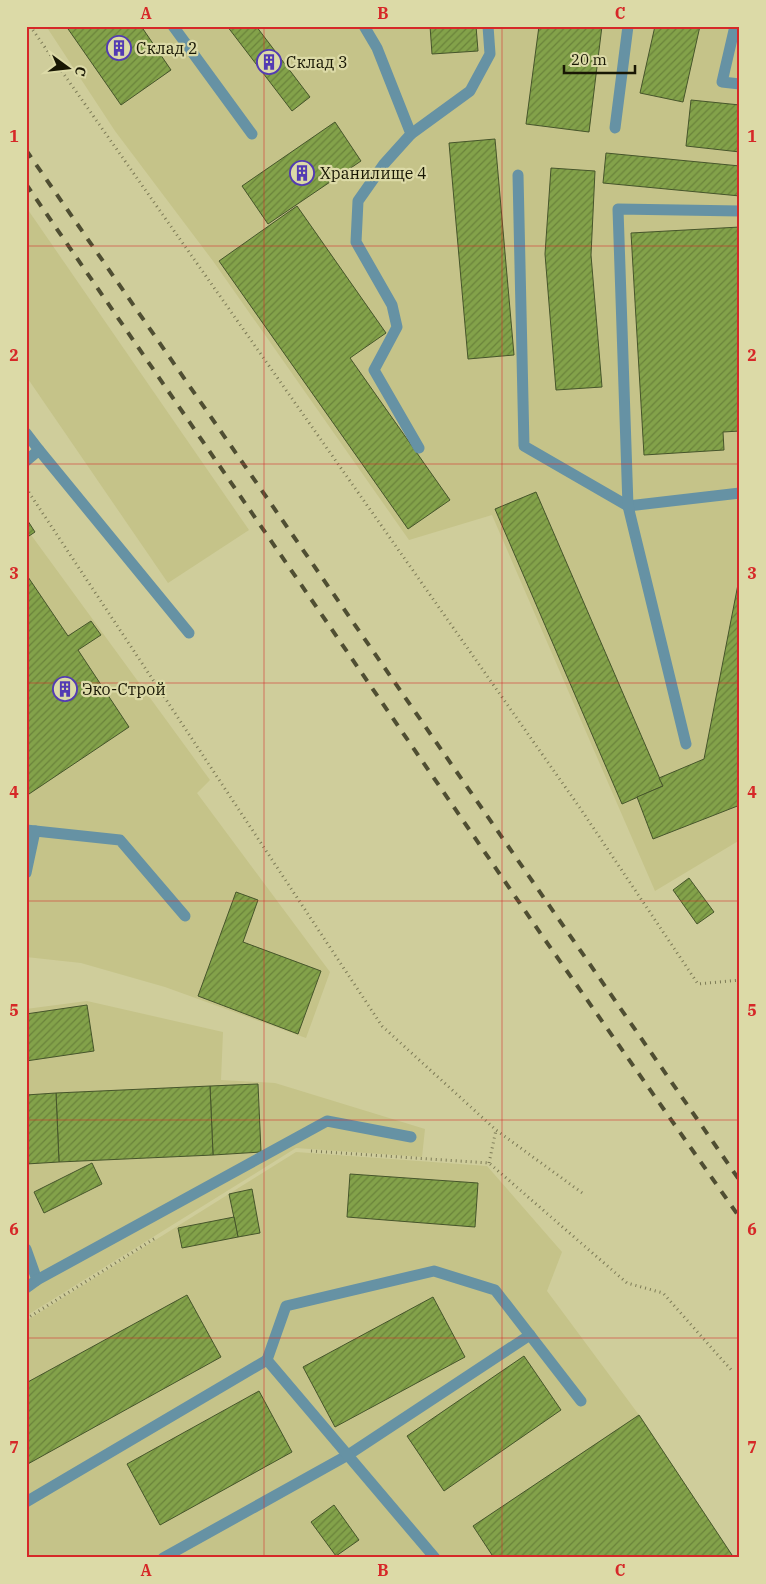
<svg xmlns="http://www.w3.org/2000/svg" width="766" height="1584" font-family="'IBM Plex Serif',serif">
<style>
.built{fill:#c5c389}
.building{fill:url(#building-hatch);stroke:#46552b}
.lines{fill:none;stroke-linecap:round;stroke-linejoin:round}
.path{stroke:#7c7a56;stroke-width:3;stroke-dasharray:1 4;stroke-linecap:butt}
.lane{stroke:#6692a4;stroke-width:11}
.rail{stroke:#4f4e32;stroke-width:4;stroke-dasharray:9 9;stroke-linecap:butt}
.grid{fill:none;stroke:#d62828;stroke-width:1;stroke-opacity:0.55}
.labels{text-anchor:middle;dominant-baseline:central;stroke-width:4.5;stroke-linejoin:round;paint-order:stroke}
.poi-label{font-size:16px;fill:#181704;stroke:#dcdaa7;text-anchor:start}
.neatline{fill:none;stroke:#d62828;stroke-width:2}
.grid-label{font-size:16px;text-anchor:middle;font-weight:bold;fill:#d62828}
</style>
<defs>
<pattern id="building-hatch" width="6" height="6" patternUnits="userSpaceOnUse" patternTransform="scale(1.25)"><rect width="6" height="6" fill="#83a24a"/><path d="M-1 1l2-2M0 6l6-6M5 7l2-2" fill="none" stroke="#6a833b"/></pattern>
</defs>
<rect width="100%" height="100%" fill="#cfcd9b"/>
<g class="built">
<polygon points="46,26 740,26 740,840 655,891 492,515 409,540 213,261 115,131"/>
<polygon points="26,207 249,530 168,583 26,376"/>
<polygon points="26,528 210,780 197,793 330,972 306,1038 165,987 81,963 26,957"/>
<polygon points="87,1001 223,1032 221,1080 275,1083 425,1129 422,1157 296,1148 26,1316 26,1009"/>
<polygon points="296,1152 487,1166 562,1252 547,1291 639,1415 734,1558 26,1558 26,1321"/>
</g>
<g class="building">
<polygon points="66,26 141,26 171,70 121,105"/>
<polygon points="227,26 256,26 310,97 292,111"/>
<polygon points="430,26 476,26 478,51 432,54"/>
<polygon points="539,26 602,26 589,132 526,124"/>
<polygon points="655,26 700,26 683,102 640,93"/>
<polygon points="691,100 740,105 740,152 686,146"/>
<polygon points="335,122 361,161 268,224 242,186"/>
<polygon points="495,139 514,355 468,359 449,143"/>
<polygon points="606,153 740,166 740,196 603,183"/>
<polygon points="551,168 595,171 591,255 602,387 556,390 545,254"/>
<polygon points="297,206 386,333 350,358 450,500 408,529 219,261"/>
<polygon points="740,227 740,431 723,432 724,450 644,455 631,233"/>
<polygon points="536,492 663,786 622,804 495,509"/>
<polygon points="26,518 35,532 26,538"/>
<polygon points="26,574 68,636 91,621 101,635 78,650 129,727 26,796"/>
<polygon points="740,574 740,805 653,839 637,797 663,786 659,778 704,759"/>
<polygon points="689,878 714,912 697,924 673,890"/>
<polygon points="236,892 258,900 243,942 321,971 298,1034 198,996"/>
<polygon points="87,1005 94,1051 26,1061 26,1014"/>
<polygon points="258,1084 261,1152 213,1155 210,1086"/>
<polygon points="210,1086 213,1155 59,1162 56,1093"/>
<polygon points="56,1093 59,1162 26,1164 26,1095"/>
<polygon points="92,1163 102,1184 44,1213 34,1192"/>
<polygon points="350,1174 478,1183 475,1227 347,1217"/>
<polygon points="252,1189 260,1233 238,1237 229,1194"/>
<polygon points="234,1217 238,1237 182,1248 178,1228"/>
<polygon points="187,1295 221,1357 26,1465 26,1383"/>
<polygon points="433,1297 465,1357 335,1427 303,1367"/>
<polygon points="524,1356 561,1410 444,1491 407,1436"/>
<polygon points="259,1391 292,1452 160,1525 127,1464"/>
<polygon points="639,1415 734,1558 494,1558 473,1526"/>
<polygon points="334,1505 359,1540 336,1556 311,1522"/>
</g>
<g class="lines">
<g class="path">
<polyline points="30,26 580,808 698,984 740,980"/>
<polyline points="26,488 382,1026 496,1130 585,1195"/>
<polyline points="311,1151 489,1163 627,1283 663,1293 733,1372"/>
<polyline points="489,1163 496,1130"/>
<polyline points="26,1319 157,1237"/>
</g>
<g class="lane">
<polyline points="173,26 252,134"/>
<polyline points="364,26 377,48 411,134 384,164 358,201 356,242 392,305 397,327 374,370 419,448"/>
<polyline points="735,26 722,82 740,84"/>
<polyline points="615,128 628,26"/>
<polyline points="411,134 470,91 490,54 488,26"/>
<polyline points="518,175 524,446 628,506 740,493"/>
<polyline points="26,433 39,450"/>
<polyline points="26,461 39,450 189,633"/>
<polyline points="686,744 628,506 618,209 740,211"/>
<polyline points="26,830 120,840 185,916"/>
<polyline points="26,873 35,831"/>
<polyline points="26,1249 37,1280"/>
<polyline points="26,1288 37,1280 327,1121 411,1137"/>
<polyline points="26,1502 267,1360"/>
<polyline points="163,1558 348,1455 530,1335"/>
<polyline points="435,1558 267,1360 286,1306 434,1271 495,1290 581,1401"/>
</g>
<g class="rail">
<polyline points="26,150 740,1181"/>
<polyline points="26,184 543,937 740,1218"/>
</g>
</g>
<path class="grid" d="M264,26V1558M502,26V1558M26,246H740M26,464H740M26,683H740M26,901H740M26,1120H740M26,1338H740"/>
<defs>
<symbol id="building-ring" viewBox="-11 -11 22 22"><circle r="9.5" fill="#dcdaa7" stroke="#533bb3" stroke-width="1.5"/><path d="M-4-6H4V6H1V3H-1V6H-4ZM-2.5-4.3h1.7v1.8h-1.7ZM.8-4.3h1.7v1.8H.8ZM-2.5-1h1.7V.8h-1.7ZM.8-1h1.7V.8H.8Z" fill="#533bb3"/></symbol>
</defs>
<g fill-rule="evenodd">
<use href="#building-ring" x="105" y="34" width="28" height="28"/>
<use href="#building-ring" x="255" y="48" width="28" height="28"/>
<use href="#building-ring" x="288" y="159" width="28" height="28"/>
<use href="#building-ring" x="51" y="675" width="28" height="28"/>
</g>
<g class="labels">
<g class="poi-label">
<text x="136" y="48">Склад 2</text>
<text x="286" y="62">Склад 3</text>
<text x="320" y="173">Хранилище 4</text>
<text x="82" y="689">Эко-Строй</text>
</g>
</g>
<rect width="766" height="1584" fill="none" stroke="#dcdaa7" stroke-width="55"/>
<g transform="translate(68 68) rotate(105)" stroke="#dcdaa7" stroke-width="4" paint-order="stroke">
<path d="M0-4L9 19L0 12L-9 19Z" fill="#181704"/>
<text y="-8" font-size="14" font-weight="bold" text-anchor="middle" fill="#181704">С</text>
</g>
<path d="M564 65v8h71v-8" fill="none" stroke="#181704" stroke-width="2.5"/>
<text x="571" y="65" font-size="15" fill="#181704" stroke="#dcdaa7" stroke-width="4" paint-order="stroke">20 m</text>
<rect x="28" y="28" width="710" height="1528" class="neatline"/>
<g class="grid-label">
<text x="146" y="19">A</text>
<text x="383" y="19">B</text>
<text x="620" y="19">C</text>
<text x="14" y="142">1</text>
<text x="752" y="142">1</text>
<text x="14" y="361">2</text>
<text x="752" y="361">2</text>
<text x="14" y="579">3</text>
<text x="752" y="579">3</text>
<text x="14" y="798">4</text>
<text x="752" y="798">4</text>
<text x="14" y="1016">5</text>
<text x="752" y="1016">5</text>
<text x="14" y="1235">6</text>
<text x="752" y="1235">6</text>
<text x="14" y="1453">7</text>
<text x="752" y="1453">7</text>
<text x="146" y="1576">A</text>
<text x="383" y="1576">B</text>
<text x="620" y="1576">C</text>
</g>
</svg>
